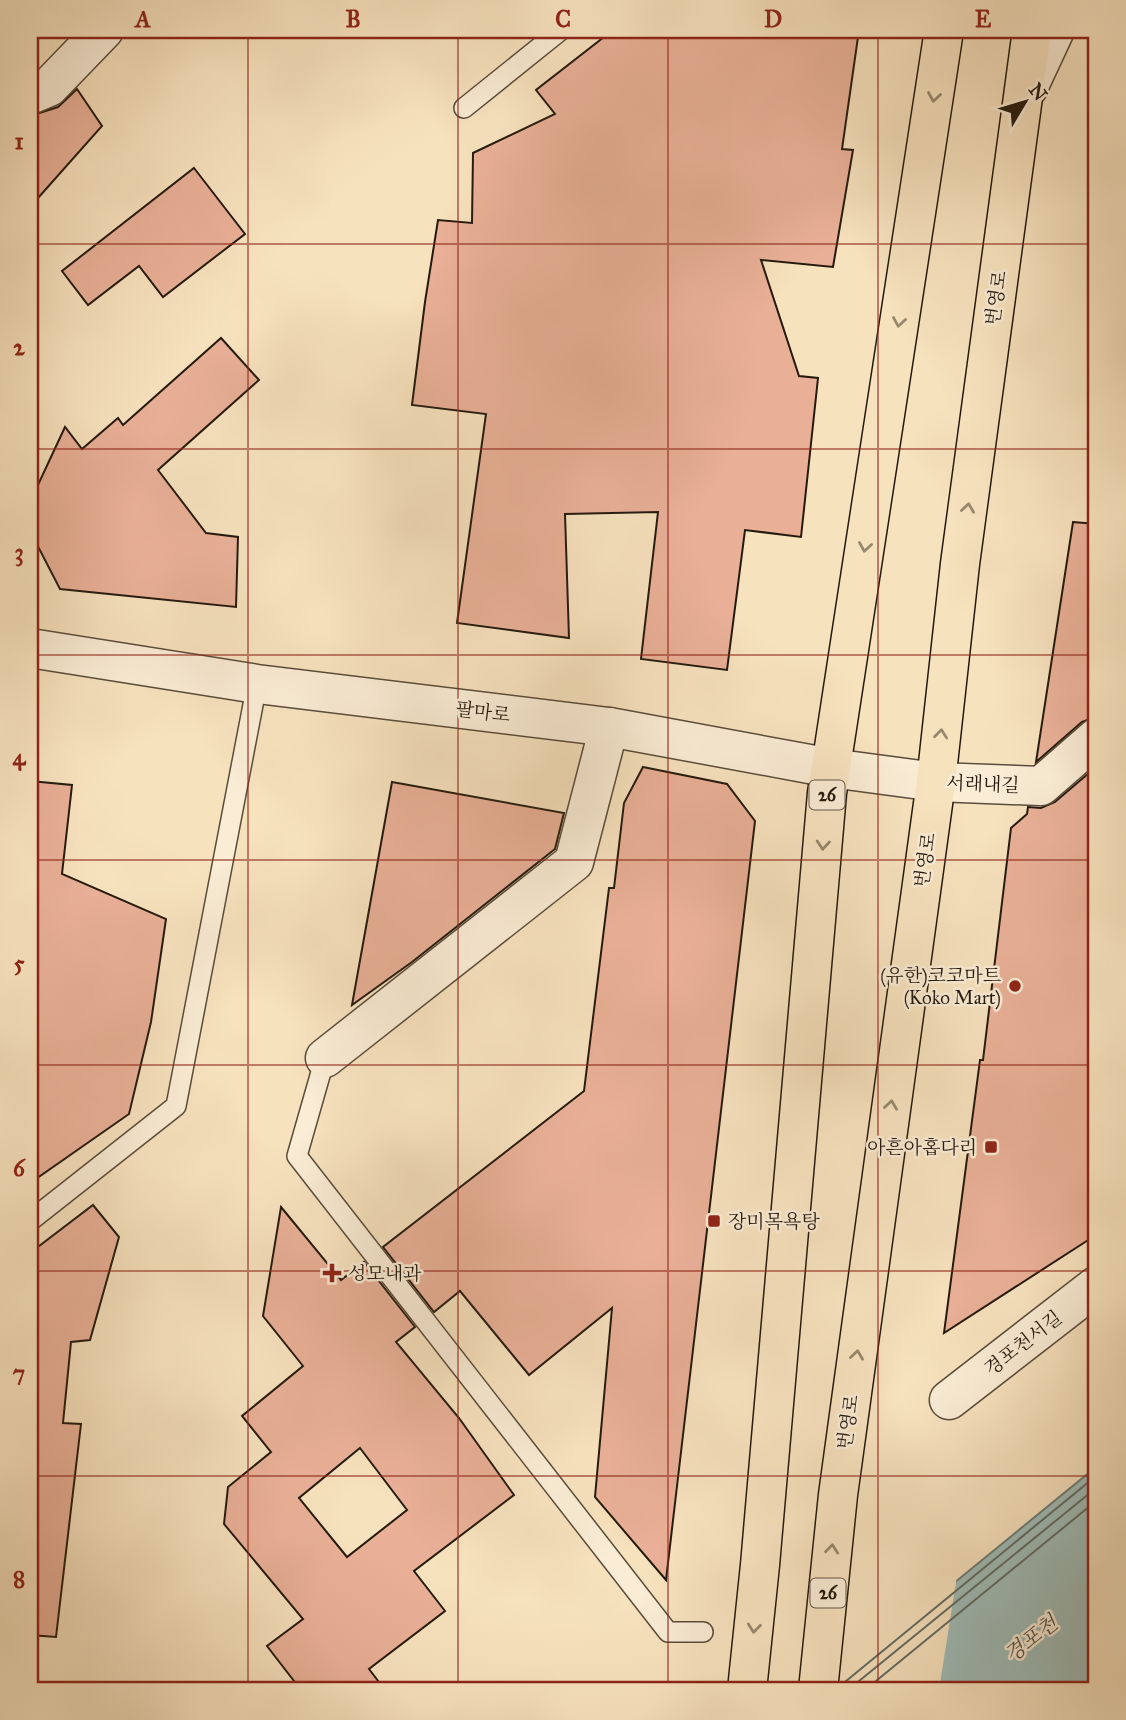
<svg xmlns="http://www.w3.org/2000/svg" width="1126" height="1720" font-family="'IM FELL Great Primer','Noto Serif KR',serif">
<style>
.water{fill:#9ebcb8;stroke:#6e7b74;stroke-width:2}
.pier{fill:#f7e2be}
.lines{fill:none;stroke-linecap:round;stroke-linejoin:round}
.shore{stroke:#626b64;stroke-width:2}
.building{fill:#e9b097;stroke:#251a0f;stroke-width:2;fill-rule:evenodd}
.service-casing{stroke:#5a4c3b;stroke-width:22}
.minor-casing{stroke:#5a4c3b;stroke-width:41}
.tertiary-casing{stroke:#5a4c3b;stroke-width:41}
.primary-casing{stroke:#251a0f;stroke-width:41}
.service{stroke:#faecd5;stroke-width:19}
.minor{stroke:#faecd5;stroke-width:38}
.tertiary{stroke:#faecd5;stroke-width:38}
.primary{stroke:#f7e2be;stroke-width:38}
.oneway{stroke:#98886f}
.grid{fill:none;stroke:#8f2418;stroke-width:2;stroke-opacity:0.55}
.poi-dot{fill:#8f2418;stroke:#faecd5;stroke-width:2.5}
.labels{text-anchor:middle;dominant-baseline:central;stroke-width:5;stroke-linejoin:round;paint-order:stroke}
.shield{fill:#faecd5;stroke:#65594a;stroke-width:2}
.shield-label{font-size:18px;font-weight:bold;fill:#251a0f}
.street-label{font-size:19px;fill:#251a0f;stroke:#faecd5}
.poi-label{font-size:19px;fill:#251a0f;stroke:#faecd5;text-anchor:end}
.water-label{font-size:21px;font-style:italic;fill:#4f534a;stroke:#faecd5}
.neatline{fill:none;stroke:#8f2418;stroke-width:2.5}
.grid-label{font-size:23px;text-anchor:middle;font-weight:bold;fill:#8f2418}
</style>
<rect width="100%" height="100%" fill="#f7e2be"/>
<filter id="stains"><feTurbulence type="fractalNoise" baseFrequency=".00286" numOctaves="4"/><feColorMatrix values="0 0 0 0 .2 0 0 0 0 .09 0 0 0 0 .02 0 0 0 .5 -.17"/></filter>
<radialGradient id="worn" r=".72"><stop offset=".6" stop-color="#630" stop-opacity="0"/><stop offset="1" stop-color="#630" stop-opacity=".3"/></radialGradient>
<polygon class="water" points="1096,1467 1096,1690 823,1690 1069,1489"/>
<polygon class="pier" points="957,1576 939,1690 820,1690 821,1688"/>
<g class="lines">
<g class="shore">
<polyline points="840,1686 1096,1476"/>
<polyline points="848,1690 1096,1488"/>
<polyline points="865,1690 1096,1501"/>
</g>
</g>
<g class="building">
<polygon points="613,30 859,30 842,149 853,150 833,267 761,260 799,376 818,378 801,537 745,530 727,670 641,659 658,512 565,514 569,638 457,623 486,414 412,405 425,302 438,220 472,223 473,153 555,114 536,90"/>
<polygon points="77,89 102,126 30,207 30,116 58,107"/>
<polygon points="194,168 245,234 163,297 139,266 88,305 62,271"/>
<polygon points="221,338 259,380 158,470 206,533 238,537 236,607 60,589 30,531 30,502 65,427 82,449 118,418 123,425"/>
<polygon points="1073,522 1096,524 1096,717 1082,722 1036,762"/>
<polygon points="643,767 727,784 755,821 666,1580 595,1497 612,1308 529,1375 460,1291 434,1312 383,1247 584,1091 609,888 614,888 624,803"/>
<polygon points="1096,767 1096,1235 944,1333 980,1060 983,1060 1011,828 1027,814 1028,807 1041,808 1055,802"/>
<polygon points="30,781 72,785 62,874 166,919 151,1022 129,1114 30,1183"/>
<polygon points="392,782 564,813 555,849 412,962 352,1005"/>
<polygon points="93,1205 119,1237 90,1340 71,1342 63,1423 81,1424 56,1637 30,1635 30,1253"/>
<path d="M281,1207L341,1280L364,1262L415,1327L396,1342L459,1418L514,1495L414,1571L445,1611L369,1669L385,1690H301L267,1646L303,1619L224,1524L228,1487L271,1452L242,1416L303,1366L263,1316ZM360,1448L407,1510L347,1557L299,1498Z"/>
</g>
<g class="lines">
<defs>
<g id="service">
<polyline points="464,108 561,30"/>
<polyline points="325,1058 297,1156 668,1632 703,1632"/>
<polyline points="30,1221 176,1106 257,684"/>
</g>
<g id="minor">
<polyline points="30,95 49,87 104,30"/>
<polyline points="936,782 1041,786 1096,738"/>
<polyline points="325,1058 574,862 609,727"/>
<polyline points="949,1400 1096,1286"/>
</g>
<g id="tertiary">
<polyline points="1028,88 1055,30"/>
<polyline points="30,648 257,684 609,727 831,768 936,782"/>
</g>
<g id="primary">
<polyline points="747,1690 760,1565 827,793 944,30"/>
<polyline points="818,1690 838,1495 936,782 960,564 1032,30"/>
</g>
</defs>
<use href="#service" class="service-casing"/>
<use href="#minor" class="minor-casing"/>
<use href="#tertiary" class="tertiary-casing"/>
<use href="#primary" class="primary-casing"/>
<use href="#service" class="service"/>
<use href="#minor" class="minor"/>
<use href="#tertiary" class="tertiary"/>
<use href="#primary" class="primary"/>
</g>
<defs><path id="oneway-chevron" d="M-2-3.5L2.5 0L-2 3.5" fill="none" stroke-width="1.6" stroke-linecap="round" stroke-linejoin="round" transform="scale(1.75)"/></defs>
<g class="oneway">
<use href="#oneway-chevron" transform="translate(934 97) rotate(99)"/>
<use href="#oneway-chevron" transform="translate(899 322) rotate(99)"/>
<use href="#oneway-chevron" transform="translate(968 508) rotate(-82)"/>
<use href="#oneway-chevron" transform="translate(865 547) rotate(99)"/>
<use href="#oneway-chevron" transform="translate(941 734) rotate(-84)"/>
<use href="#oneway-chevron" transform="translate(823 845) rotate(95)"/>
<use href="#oneway-chevron" transform="translate(891 1105) rotate(-82)"/>
<use href="#oneway-chevron" transform="translate(857 1355) rotate(-82)"/>
<use href="#oneway-chevron" transform="translate(832 1549) rotate(-84)"/>
<use href="#oneway-chevron" transform="translate(754 1628) rotate(96)"/>
</g>
<path class="grid" d="M248,30V1690M458,30V1690M668,30V1690M878,30V1690M30,244H1096M30,449H1096M30,655H1096M30,860H1096M30,1065H1096M30,1271H1096M30,1476H1096"/>
<g class="poi-dot">
<circle cx="1015" cy="986" r="7"/>
<rect x="984" y="1140" width="14" height="14" rx="3.5"/>
<rect x="707" y="1214" width="14" height="14" rx="3.5"/>
<path d="M328.5 1262.5h7v7h7v7h-7v7h-7v-7h-7v-7h7z"/>
</g>
<g class="labels">
<g class="shield">
<rect x="809.5" y="780.5" width="35" height="29" rx="5"/>
<rect x="810.5" y="1578.5" width="35" height="29" rx="5"/>
</g>
<g class="shield-label">
<text x="827" y="795">26</text>
<text x="828" y="1593">26</text>
</g>
<g class="street-label">
<text transform="translate(996 298) rotate(-82)">번영로</text>
<text transform="translate(483 712) rotate(7)">팔마로</text>
<text transform="translate(983 784) rotate(2)">서래내길</text>
<text transform="translate(925 860) rotate(-82)">번영로</text>
<text transform="translate(1023 1343) rotate(-38)">경포천서길</text>
<text transform="translate(848 1422) rotate(-82)">번영로</text>
</g>
<g class="poi-label">
<text x="1001" y="975">(유한)코코마트<tspan x="1001" dy="22">(Koko Mart)</tspan></text>
<text x="977" y="1147">아흔아홉다리</text>
<text x="728" y="1221" text-anchor="start">장미목욕탕</text>
<text x="348" y="1273" text-anchor="start">성모내과</text>
</g>
<g class="water-label">
<text transform="translate(1031 1639) rotate(-38)">경포천</text>
</g>
</g>
<rect width="1126" height="1720" fill="none" stroke="#f7e2be" stroke-width="77"/>
<g transform="translate(1025 102) rotate(52)" stroke="#faecd5" stroke-width="5" paint-order="stroke">
<path d="M0-5L12 26L0 18L-12 26Z" fill="#251a0f"/>
<text y="-10" font-size="19" font-weight="bold" text-anchor="middle" fill="#251a0f">N</text>
</g>
<rect x="38" y="38" width="1050" height="1644" class="neatline"/>
<g class="grid-label">
<text x="143" y="27">A</text>
<text x="353" y="27">B</text>
<text x="563" y="27">C</text>
<text x="773" y="27">D</text>
<text x="983" y="27">E</text>
<text x="19" y="149">1</text>
<text x="19" y="355">2</text>
<text x="19" y="560">3</text>
<text x="19" y="765">4</text>
<text x="19" y="971">5</text>
<text x="19" y="1176">6</text>
<text x="19" y="1381">7</text>
<text x="19" y="1587">8</text>
</g>
<rect width="100%" height="100%" filter="url(#stains)"/>
<rect width="100%" height="100%" fill="url(#worn)"/>
</svg>
